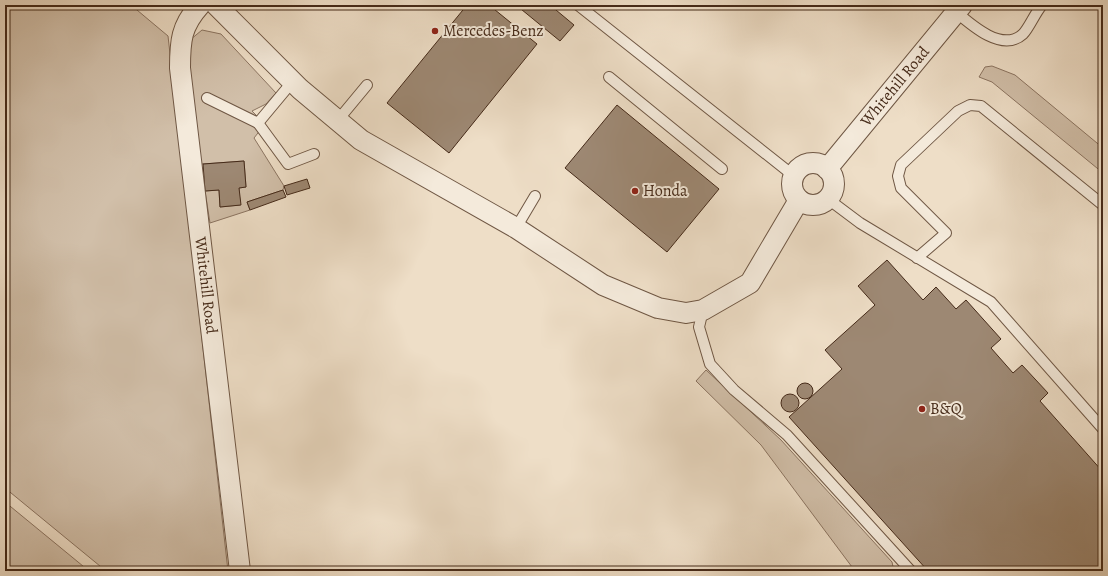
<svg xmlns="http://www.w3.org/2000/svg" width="1108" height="576" font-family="Alegreya,serif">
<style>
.green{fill:#d1bfa9;stroke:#8b7461}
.building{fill:#9d8873;stroke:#452a19}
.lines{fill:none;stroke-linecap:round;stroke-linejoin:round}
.lane-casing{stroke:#6f5744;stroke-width:12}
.street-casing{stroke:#6f5744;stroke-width:22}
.lane{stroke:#f4eadb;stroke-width:10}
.street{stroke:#f4eadb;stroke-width:20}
.poi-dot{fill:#8f2418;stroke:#f4eadb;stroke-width:1.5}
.labels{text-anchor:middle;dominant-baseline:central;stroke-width:4;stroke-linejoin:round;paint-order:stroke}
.poi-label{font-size:16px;fill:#452a19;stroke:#f4eadb;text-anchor:start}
.street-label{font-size:16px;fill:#452a19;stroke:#f4eadb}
</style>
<rect width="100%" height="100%" fill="#eedec7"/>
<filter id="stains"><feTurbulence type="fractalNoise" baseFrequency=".005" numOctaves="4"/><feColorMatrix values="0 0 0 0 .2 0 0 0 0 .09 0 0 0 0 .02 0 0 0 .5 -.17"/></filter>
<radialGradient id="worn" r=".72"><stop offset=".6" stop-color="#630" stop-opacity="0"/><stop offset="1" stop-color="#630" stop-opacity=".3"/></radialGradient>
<g class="green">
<polygon points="5,5 131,5 168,36 228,571 106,571 5,488"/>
<polygon points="202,30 221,34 276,93 266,104 252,111 265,124 254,138 284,186 283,190 247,202 250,210 210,223 205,191 219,190 220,207 240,205 239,188 246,187 244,161 203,164 201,163 188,66 190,40"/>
<polygon points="992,66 1015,75 1103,148 1103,173 992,82 979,77 985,67"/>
<polygon points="706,370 781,440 892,562 894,571 855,571 761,445 696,381"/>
<polygon points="5,502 89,571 5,571"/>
</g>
<g class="building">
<polygon points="467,5 489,5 537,44 449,153 387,103"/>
<polygon points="516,5 550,5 574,25 560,41"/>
<polygon points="617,105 719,189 667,252 565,168"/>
<polygon points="244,161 246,187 239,188 241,205 220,207 219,190 205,191 203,164"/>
<polygon points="307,179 310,188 287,195 284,186"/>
<polygon points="283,190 286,197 250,210 247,202"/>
<polygon points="887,260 923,300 936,287 956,309 966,300 1001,339 991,348 1013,373 1022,365 1048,393 1040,401 1103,472 1103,571 928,571 789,417 842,369 825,350 875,305 858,286"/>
<circle cx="805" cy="391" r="8"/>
<circle cx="790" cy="403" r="9"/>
</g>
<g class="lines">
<defs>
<g id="lane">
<polyline points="578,5 794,176"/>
<path d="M948,5C965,19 1000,55 1023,34C1029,28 1035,13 1042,5"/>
<polyline points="609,77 722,169"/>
<polyline points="207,98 258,123 293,81"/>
<polyline points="338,120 367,85"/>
<polyline points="258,123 288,164 314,154"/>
<polyline points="828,199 860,223 991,302 1103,429"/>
<polyline points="516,228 535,196"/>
<polyline points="917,258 946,233 901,188 898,176 901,165 958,111 970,105 981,106 1103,205"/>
<polyline points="703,310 699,327 710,364 734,390 787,435 911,571"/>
</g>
<g id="street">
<path id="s1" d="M200,5C181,26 180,41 180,68L240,571"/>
<polyline points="216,5 300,89 361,140 516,228 603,285 658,308 686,313 703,310 750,283 799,200"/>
<circle cx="813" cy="184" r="21"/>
<path id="s2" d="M827,169L962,5"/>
</g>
</defs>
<use href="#lane" class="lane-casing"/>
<use href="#street" class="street-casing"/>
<use href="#lane" class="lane"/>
<use href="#street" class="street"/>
</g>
<g class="poi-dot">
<circle cx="435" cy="31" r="4"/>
<circle cx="635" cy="191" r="4"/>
<circle cx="922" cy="409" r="4"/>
</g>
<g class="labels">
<g class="poi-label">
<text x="443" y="31">Mercedes-Benz</text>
<text x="643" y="191">Honda</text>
<text x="930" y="409">B&amp;Q</text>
</g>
<g class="street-label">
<text stroke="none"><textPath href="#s2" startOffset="107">Whitehill Road</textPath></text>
<text stroke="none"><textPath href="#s1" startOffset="287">Whitehill Road</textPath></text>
</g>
</g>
<rect width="1108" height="576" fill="none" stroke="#eedec7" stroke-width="20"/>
<rect x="6" y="6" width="1096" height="564" fill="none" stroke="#452a19" stroke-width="2"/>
<rect x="10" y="10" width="1088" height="556" fill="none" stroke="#452a19"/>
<rect width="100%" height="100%" filter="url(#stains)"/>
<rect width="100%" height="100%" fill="url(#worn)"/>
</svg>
